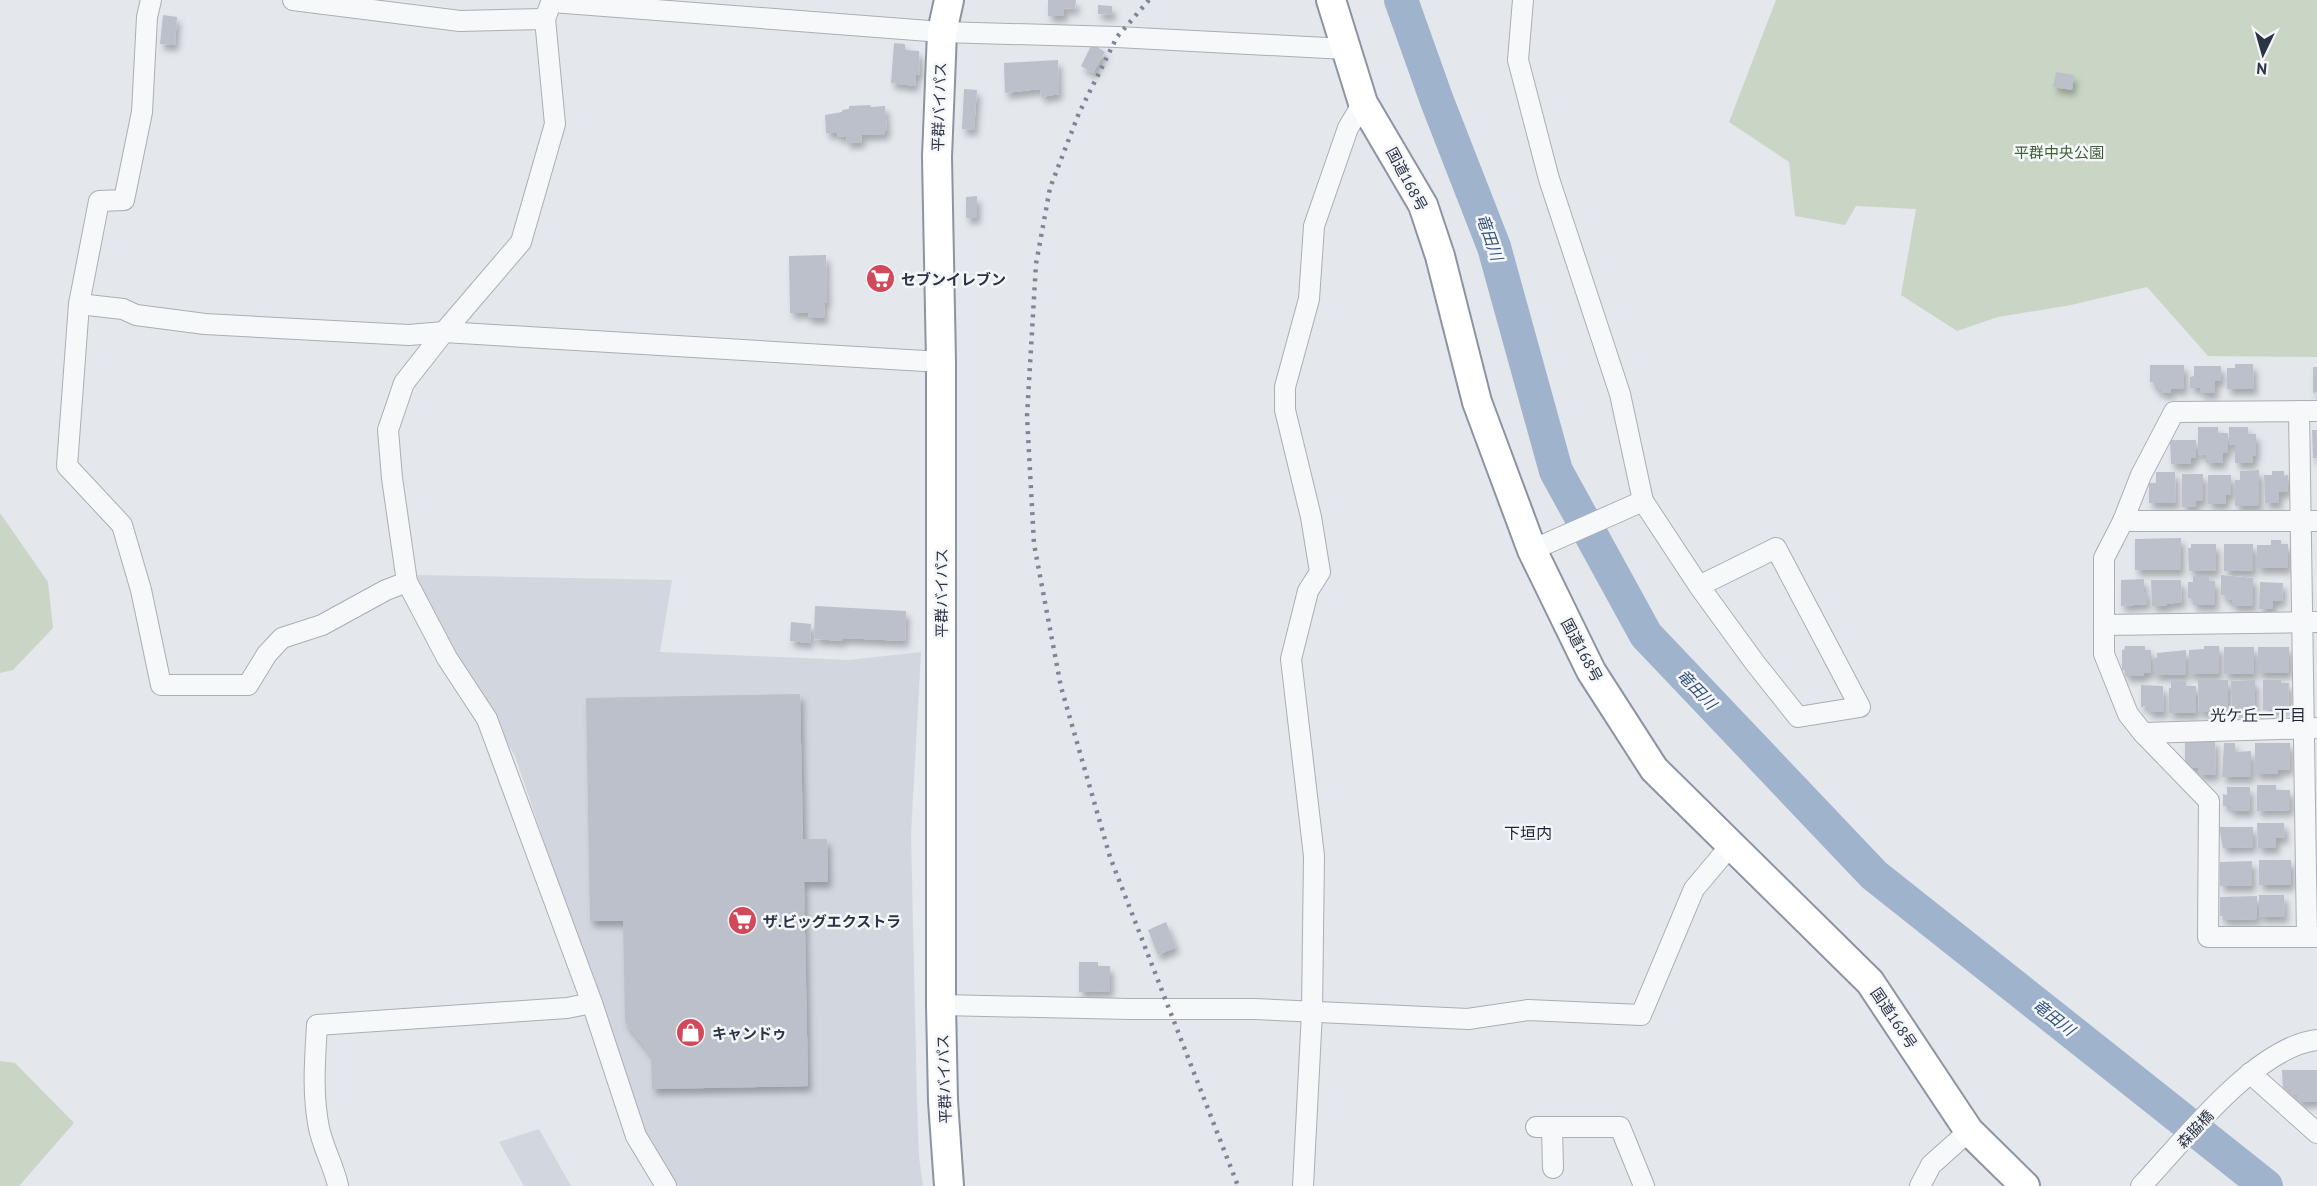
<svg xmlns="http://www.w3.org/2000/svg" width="2317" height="1186" font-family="'PT Sans','Noto Sans JP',sans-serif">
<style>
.built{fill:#d2d6de}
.green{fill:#c9d6c5}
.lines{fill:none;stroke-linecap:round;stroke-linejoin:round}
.river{stroke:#9fb4cc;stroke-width:34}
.building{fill:#bbc0ca;filter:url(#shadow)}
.minor-casing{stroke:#a9aeb7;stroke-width:22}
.highway-casing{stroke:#8b94a3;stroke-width:32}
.minor{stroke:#f7f8fa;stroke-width:20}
.highway{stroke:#fff;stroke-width:28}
.rail{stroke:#7d8696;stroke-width:4.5;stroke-dasharray:3 6;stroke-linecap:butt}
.labels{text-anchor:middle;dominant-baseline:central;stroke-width:5;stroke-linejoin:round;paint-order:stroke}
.street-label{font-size:15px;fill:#2b3445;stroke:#f4f6f9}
.park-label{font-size:15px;fill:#3f6138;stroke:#f4f6f9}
.poi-label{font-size:15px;font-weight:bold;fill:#2b3445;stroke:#f4f6f9;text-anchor:start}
.water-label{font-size:16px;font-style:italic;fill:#34527a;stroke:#f4f6f9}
.neighbourhood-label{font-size:16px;fill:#1d2536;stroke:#f4f6f9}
</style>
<defs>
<filter id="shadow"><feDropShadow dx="3.5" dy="6" stdDeviation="3" flood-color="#0004"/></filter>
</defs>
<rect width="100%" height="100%" fill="#e4e7ec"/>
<g class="built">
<polygon points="415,575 672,580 660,652 849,660 921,652 911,835 917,1102 919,1157 923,1186 676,1186 642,1129 515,756 475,686 454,658"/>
<polygon points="539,1129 571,1186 524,1186 499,1142"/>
</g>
<g class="green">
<polygon points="1776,0 2317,0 2317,357 2208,356 2147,287 2071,305 1998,317 1957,331 1901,295 1916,209 1856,206 1845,225 1795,216 1789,162 1729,122"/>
<polygon points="0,513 48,582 53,628 13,670 0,673"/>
<polygon points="0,1061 15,1063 74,1123 19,1186 0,1186"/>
</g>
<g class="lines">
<polyline class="river" points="1401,0 1437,101 1494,247 1556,471 1646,635 1874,875 2266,1186"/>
</g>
<g class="building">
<polygon points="1048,0 1076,0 1075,9 1064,8 1064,16 1048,16"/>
<polygon points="1098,5 1112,6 1112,15 1098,14"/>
<polygon points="163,15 177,17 175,45 160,44"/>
<polygon points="894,43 905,44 905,50 919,51 920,75 916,74 915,86 891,83"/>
<polygon points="1092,44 1105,52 1093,73 1081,66"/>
<polygon points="1058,60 1059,94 1041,97 1040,89 1005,93 1004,63"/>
<polygon points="2056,72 2074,75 2072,90 2053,87"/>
<polygon points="964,89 977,90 974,130 962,129"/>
<polygon points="870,105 871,107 885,106 887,131 885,131 885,134 861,135 862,142 847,143 846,136 837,137 837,133 826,133 825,115 842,112 842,110 849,109 849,106"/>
<polygon points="977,196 977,218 966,218 966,197"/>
<polygon points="826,255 827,303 824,303 825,318 808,318 808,313 790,313 789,256"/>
<polygon points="2235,364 2253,364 2254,389 2227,389 2227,368 2235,368"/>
<polygon points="2150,365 2184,365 2184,389 2171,389 2171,393 2161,393 2161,390 2156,390 2153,382 2150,382"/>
<polygon points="2194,366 2221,366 2221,381 2215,381 2215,393 2200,393 2200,388 2190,388 2190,377 2194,376"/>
<polygon points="2313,367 2317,367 2317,392 2313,393"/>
<polygon points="2198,427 2218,427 2218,433 2228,433 2228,453 2223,453 2223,463 2206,463 2206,455 2198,454"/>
<polygon points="2229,427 2248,427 2248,434 2256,434 2256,456 2253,456 2253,463 2235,463 2235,445 2229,445"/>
<polygon points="2312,430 2317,430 2317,458 2313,458"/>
<polygon points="2170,440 2196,440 2196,458 2191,458 2191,464 2171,464"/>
<polygon points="2259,470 2259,506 2235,506 2235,480 2240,480 2240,471"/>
<polygon points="2272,471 2284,471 2284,476 2288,475 2288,492 2279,492 2279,503 2265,503 2264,475 2272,475"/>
<polygon points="2156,472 2175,472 2176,503 2149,503 2149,483 2156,483"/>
<polygon points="2182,474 2203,474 2203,501 2195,501 2196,507 2182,507"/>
<polygon points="2208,475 2231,475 2231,495 2226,495 2226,504 2208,504"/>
<polygon points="2181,538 2181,570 2135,570 2135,539"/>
<polygon points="2271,540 2281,540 2281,544 2288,544 2288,568 2257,568 2257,545 2271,545"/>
<polygon points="2191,544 2216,544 2216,571 2189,571 2188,548 2191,548"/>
<rect x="2224" y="544" width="29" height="27"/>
<polygon points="2221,575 2253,578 2253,606 2232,606 2232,600 2226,600 2225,595 2221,595"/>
<polygon points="2193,576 2209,576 2209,581 2215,581 2215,605 2193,605 2193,598 2188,598 2188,582 2193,582"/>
<polygon points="2144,579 2144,592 2147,592 2147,604 2121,606 2121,580"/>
<polygon points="2151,580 2181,580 2182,602 2167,604 2167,606 2152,606"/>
<polygon points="2260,582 2283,583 2282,601 2273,601 2273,609 2259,609"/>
<polygon points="815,606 906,611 905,641 843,638 843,641 814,639"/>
<polygon points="791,622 811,624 810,643 790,641"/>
<polygon points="2125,646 2145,646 2145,650 2151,650 2151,673 2144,673 2144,676 2125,676 2125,670 2122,670 2122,650 2124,650"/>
<polygon points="2204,646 2219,646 2219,674 2189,674 2189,650 2204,649"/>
<rect x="2224" y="647" width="30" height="27"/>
<rect x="2258" y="647" width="31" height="26"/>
<polygon points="2186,650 2186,675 2154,675 2154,658 2157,658 2157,653"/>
<polygon points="2198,680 2228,680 2228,712 2199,712"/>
<polygon points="2255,680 2255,710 2232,712 2231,681"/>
<polygon points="2263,680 2281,680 2281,683 2289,683 2288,707 2284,706 2284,710 2263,710"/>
<polygon points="2171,681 2186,681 2186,686 2196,686 2196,713 2169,713 2169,688 2171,688"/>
<polygon points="2141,685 2163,686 2164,712 2148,712 2148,706 2141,707"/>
<polygon points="800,694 803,839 827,839 828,882 804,882 808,1086 652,1089 651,1055 625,1022 623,921 590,921 586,698"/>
<polygon points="2185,740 2215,740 2216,775 2198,775 2198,768 2185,768"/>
<polygon points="2224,743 2235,743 2235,752 2251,751 2251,777 2222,777"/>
<polygon points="2255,743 2290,743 2290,769 2278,770 2278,774 2255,774"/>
<polygon points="2257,785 2276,785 2276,790 2290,790 2290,810 2257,811"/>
<polygon points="2227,787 2250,787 2250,811 2230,811 2230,806 2223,806 2223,794 2227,795"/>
<polygon points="2257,823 2284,823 2285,838 2276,838 2276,848 2258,848"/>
<polygon points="2219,827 2253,827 2253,847 2223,848"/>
<rect x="2259" y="860" width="32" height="25"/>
<polygon points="2252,861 2252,886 2220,886 2220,862"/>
<polygon points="2259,895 2284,895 2285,917 2259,917"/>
<polygon points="2257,896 2257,919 2223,920 2223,916 2220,916 2220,897"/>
<polygon points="1166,922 1176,947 1158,955 1148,930"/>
<polygon points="1079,962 1098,962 1098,966 1110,966 1110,991 1079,992"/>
<polygon points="2282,1070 2317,1070 2317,1102 2297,1102 2297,1095 2290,1095 2290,1089 2283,1089"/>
</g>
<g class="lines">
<defs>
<g id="minor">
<polyline points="151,0 147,17 142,112 124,200 99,201 79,304 67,466 122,525 141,590 161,685 248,685 267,654 282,638 322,625 386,590 407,582 392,478 388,430 404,383 444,332 521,242 555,124 545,19 552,0"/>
<polyline points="293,0 460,21 545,19"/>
<polyline points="1523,0 1518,60 1549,179 1620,394 1643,501 1699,586 1755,663 1798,717 1860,707 1776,548 1699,586"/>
<polyline points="552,2 942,32 1117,37 1346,49"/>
<polyline points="79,304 123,309 136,315 205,324 409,335 444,332 941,362"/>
<polyline points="2299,411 2307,937"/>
<polyline points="2317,411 2174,412 2141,475 2123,521 2104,558 2104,654 2128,714 2143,733 2209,801 2208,937 2317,937"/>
<polyline points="2123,521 2317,521"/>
<polyline points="1532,550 1643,501"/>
<polyline points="406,580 447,658 487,719 592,1003 636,1136 666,1186"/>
<polyline points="2104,625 2317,622"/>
<polyline points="2143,733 2317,728"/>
<polyline points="941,1005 1130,1009 1255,1009 1468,1019 1528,1010 1641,1015 1694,889 1731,845"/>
<polyline points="2250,1073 2317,1133"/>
<polyline points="1536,1127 1620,1127 1644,1186"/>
<polyline points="1552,1128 1553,1168"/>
<path d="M338,1186C334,1166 323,1148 319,1128C312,1094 315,1059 317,1025L567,1008L592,1003"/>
<polyline points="1303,1186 1312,1012 1314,856 1291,659 1308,591 1320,572 1311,517 1285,410 1285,387 1309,299 1314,226 1348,128 1363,103"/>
<polyline points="1920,1186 1931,1165 1969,1131"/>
<path d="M2141,1186C2183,1142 2255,1047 2317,1040"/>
</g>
<g id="highway">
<polyline points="949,0 942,32 937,157 941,362 941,1005 943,1101 949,1186"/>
<polyline points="1331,0 1363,103 1423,205 1440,256 1477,402 1532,550 1591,671 1654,769 1870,982 1969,1131 2025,1186"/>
</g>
</defs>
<use href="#minor" class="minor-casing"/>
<use href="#highway" class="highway-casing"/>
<use href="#minor" class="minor"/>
<use href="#highway" class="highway"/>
<polyline class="rail" points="1149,0 1117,37 1079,113 1050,188 1036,264 1027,416 1034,544 1061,687 1110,857 1238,1186"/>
</g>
<defs>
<symbol id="supermarket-disc" viewBox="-11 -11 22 22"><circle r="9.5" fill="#d1495b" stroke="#f4f6f9"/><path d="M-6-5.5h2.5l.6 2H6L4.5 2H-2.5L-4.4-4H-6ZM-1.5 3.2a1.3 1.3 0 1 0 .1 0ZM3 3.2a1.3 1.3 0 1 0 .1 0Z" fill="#fff"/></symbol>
<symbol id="shop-disc" viewBox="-11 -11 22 22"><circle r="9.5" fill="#d1495b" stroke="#f4f6f9"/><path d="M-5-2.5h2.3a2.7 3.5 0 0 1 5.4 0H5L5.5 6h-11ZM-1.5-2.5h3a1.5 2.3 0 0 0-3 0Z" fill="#fff"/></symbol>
</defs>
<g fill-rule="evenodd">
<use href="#supermarket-disc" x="864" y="262" width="33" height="33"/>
<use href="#supermarket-disc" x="726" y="904" width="33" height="33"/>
<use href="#shop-disc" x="674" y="1016" width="33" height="33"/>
</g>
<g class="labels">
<g class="street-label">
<text transform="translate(939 107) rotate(-88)">平群バイパス</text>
<text transform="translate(1407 179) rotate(62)">国道168号</text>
<text transform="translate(941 593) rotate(-90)">平群バイパス</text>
<text transform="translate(1582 650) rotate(62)">国道168号</text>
<text transform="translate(1894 1018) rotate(56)">国道168号</text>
<text transform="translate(944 1079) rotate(-92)">平群バイパス</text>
<text transform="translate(2195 1129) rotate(-47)">森脇橋</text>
</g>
<g class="park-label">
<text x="2059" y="152">平群中央公園</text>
</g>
<g class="poi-label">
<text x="901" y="279">セブンイレブン</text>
<text x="763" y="921">ザ.ビッグエクストラ</text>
<text x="712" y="1033">キャンドゥ</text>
</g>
<g class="water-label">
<text transform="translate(1490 237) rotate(71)">竜田川</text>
<text transform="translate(1697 689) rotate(46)">竜田川</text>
<text transform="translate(2054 1017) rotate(38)">竜田川</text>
</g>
<g class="neighbourhood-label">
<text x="2258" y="715">光ケ丘一丁目</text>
<text x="1528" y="833">下垣内</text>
</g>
</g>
<g transform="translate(2263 54) rotate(185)" stroke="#f4f6f9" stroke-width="4.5" paint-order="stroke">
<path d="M0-4.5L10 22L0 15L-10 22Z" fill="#2b3445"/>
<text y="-9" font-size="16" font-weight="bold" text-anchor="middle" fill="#2b3445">N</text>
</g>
</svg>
